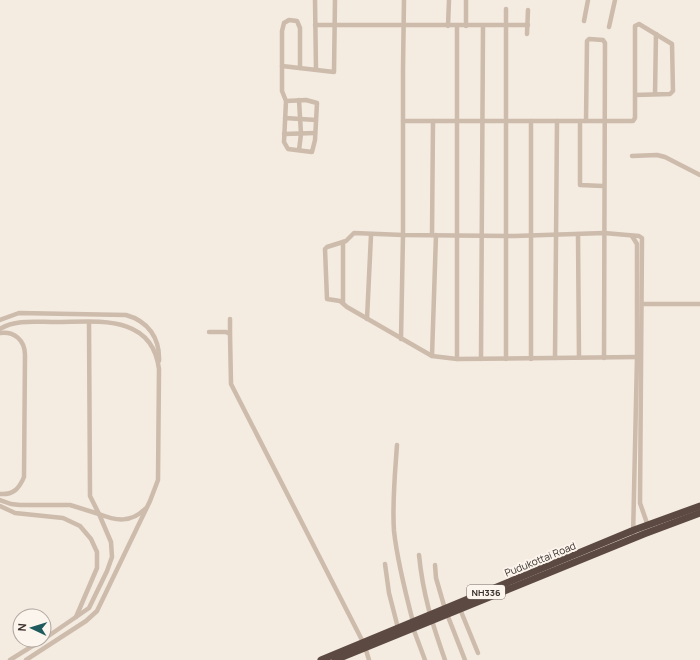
<svg xmlns="http://www.w3.org/2000/svg" width="700" height="660" font-family="Manrope,sans-serif">
<style>
.lines{fill:none;stroke-linecap:round;stroke-linejoin:round}
.minor{stroke:#cdbbac;stroke-width:4.5}
.highway{stroke:#5c4a42;stroke-width:7}
.labels{text-anchor:middle;dominant-baseline:central;stroke-width:4;stroke-linejoin:round;paint-order:stroke}
.shield{fill:#fbf5ee;stroke:#756b66;stroke-width:1}
.shield-label{font-size:9px;font-weight:bold;fill:#3b302b}
.street-label{font-size:10px;fill:#3b302b;stroke:#fbf5ee}
</style>
<rect width="100%" height="100%" fill="#f4ebe1"/>
<g class="lines">
<g class="minor">
<polyline points="315,0 316,69"/>
<polyline points="404,0 403,69 403,235 515,236 604,233 639,236 642,238 640,503 648,526"/>
<polyline points="466,0 466,26"/>
<polyline points="584,21 588,0"/>
<polyline points="315,25 528,25"/>
<polyline points="448,26 449,0"/>
<polyline points="457,26 457,359"/>
<polyline points="609,27 615,0"/>
<polyline points="527,34 528,10"/>
<polyline points="282,66 334,72 335,0"/>
<polyline points="655,94 656,34"/>
<polyline points="299,100 301,134 299,150"/>
<polyline points="286,101 306,100 317,103 315,140 312,152 288,149 284,142 286,101 282,91 282,31 284,23 289,20 297,21 300,28 300,68"/>
<polyline points="285,118 316,120"/>
<polyline points="403,121 633,121 635,118 635,26 639,24 672,44 673,91 670,94 635,95"/>
<polyline points="531,121 531,359"/>
<polyline points="580,121 580,185 603,186"/>
<polyline points="586,121 587,41 589,39 603,40 605,43 604,358"/>
<polyline points="284,134 315,133"/>
<polyline points="632,156 657,155 665,157 700,175"/>
<polyline points="578,234 579,357"/>
<polyline points="432,235 433,121"/>
<polyline points="632,236 637,244 637,357 633,538"/>
<polyline points="343,302 343,242"/>
<polyline points="642,304 700,304"/>
<polyline points="230,319 230,334"/>
<polyline points="367,319 371,235"/>
<path d="M0,320L19,313L126,315C148,321 160,338 159,361"/>
<path d="M89,322L90,496L99,514C116,521 131,523 145,509"/>
<path d="M0,329C15,319 37,322 55,322C96,322 152,313 159,369L158,480L150,501L97,611L86,621L26,660"/>
<polyline points="209,332 226,332 230,334 231,384 363,642"/>
<path d="M0,333C14,331 25,340 25,355L24,477C19,489 13,495 0,494"/>
<polyline points="401,339 403,235 354,233 346,241 327,247 325,249 327,299 340,301 347,307 432,356 457,359 637,357"/>
<polyline points="432,356 436,235"/>
<polyline points="555,358 557,121"/>
<polyline points="481,359 483,26"/>
<polyline points="506,359 506,9"/>
<path d="M397,445C395,474 392,503 394,531C397,559 406,595 413,622"/>
<polyline points="0,500 11,504 20,505 70,505 99,514 111,542 112,557 107,571 89,608 44,639"/>
<polyline points="0,506 15,513 63,518 80,526 91,539 97,552 97,568 76,617"/>
<path d="M419,555C423,595 432,623 445,660"/>
<polyline points="385,564 389,593 398,628"/>
<polyline points="435,565 436,578 445,609"/>
<polyline points="460,609 478,653"/>
<polyline points="447,614 465,660"/>
<polyline points="413,628 425,660"/>
<polyline points="365,647 369,660"/>
<polyline points="10,660 42,640"/>
</g>
<g class="highway">
<polyline points="321,660 634,530 700,506"/>
<polyline points="335,660 644,534 700,513"/>
</g>
</g>
<g class="labels">
<rect class="shield" x="467" y="585" width="38" height="14" rx="3"/>
<g class="shield-label">
<text x="486" y="592">NH336</text>
</g>
<g class="street-label">
<text transform="translate(540 559) rotate(-22)">Pudukottai Road</text>
</g>
</g>
<g transform="translate(32 628) rotate(274)"><circle r="19" fill="#fbf5ee" stroke="#aea6a0"/>
<path d="M0-3L7 15L0 10L-7 15Z" fill="#1f5a5e"/>
<text y="-6" font-size="11" font-weight="bold" text-anchor="middle" fill="#3b302b">N</text>
</g>
</svg>
